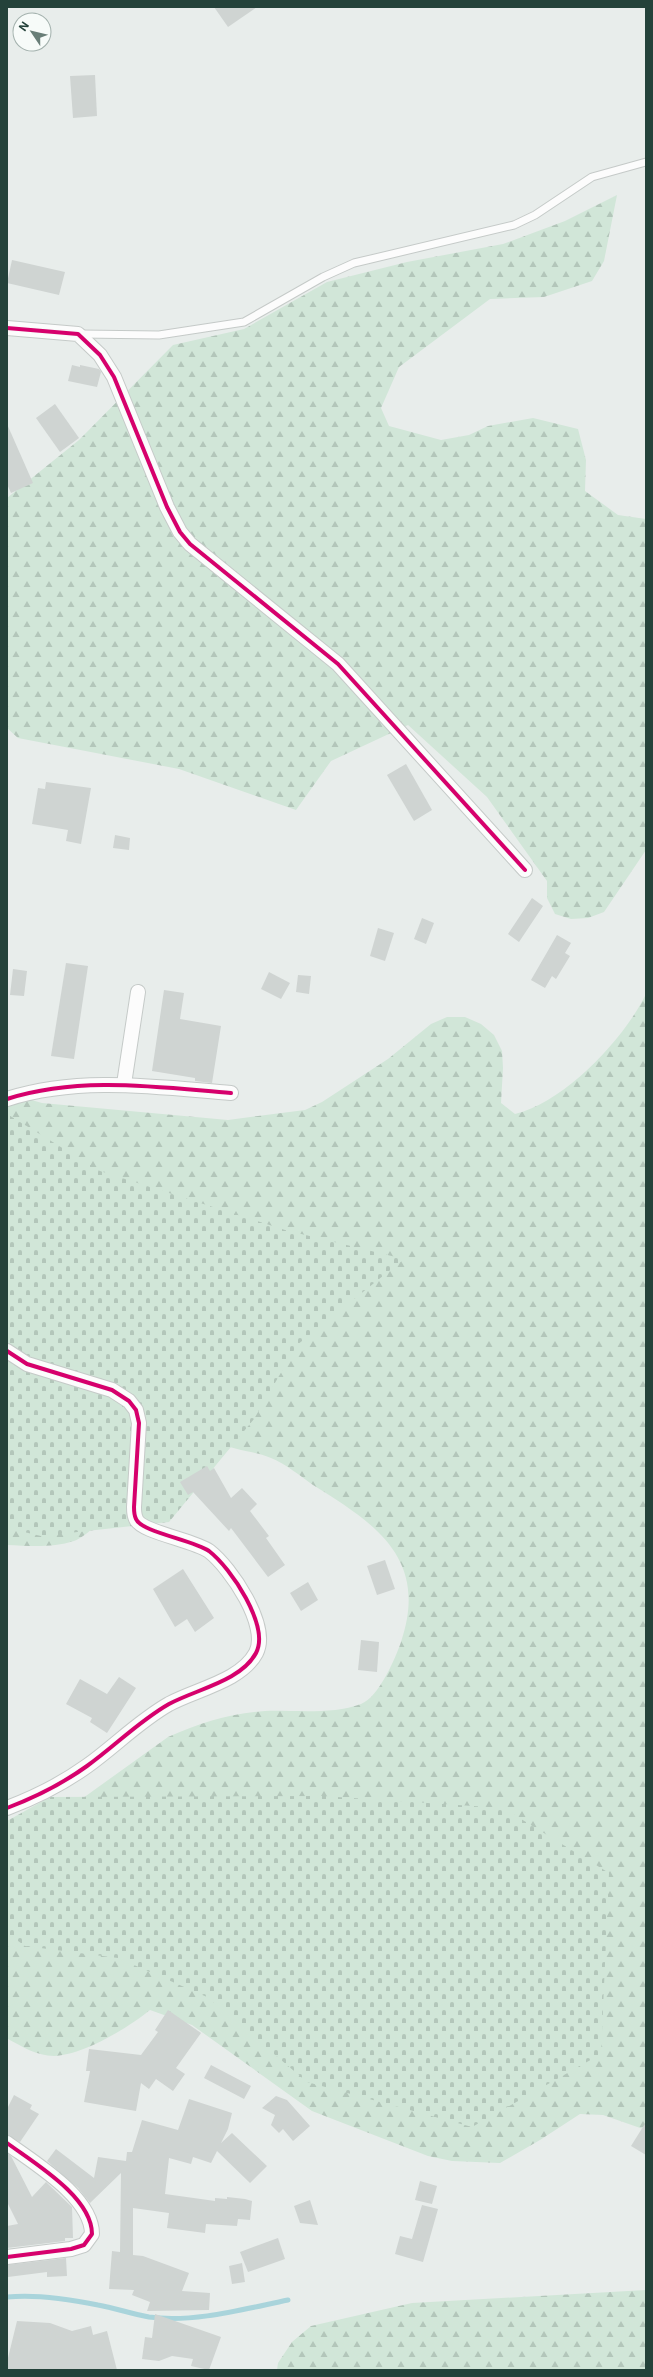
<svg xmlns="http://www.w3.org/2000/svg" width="653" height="2377" font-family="Inter,sans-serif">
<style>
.forest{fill:url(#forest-firs)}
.cemetery{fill:url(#cemetery-stones)}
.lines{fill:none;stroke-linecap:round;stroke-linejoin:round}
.stream{stroke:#a9d4db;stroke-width:5}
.building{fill:#cfd4d2}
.lane-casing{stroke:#c5cac8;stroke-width:9}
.street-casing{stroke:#c5cac8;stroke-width:16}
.lane{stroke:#fcfcfc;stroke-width:7}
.street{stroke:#fcfcfc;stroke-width:14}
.cycleway-casing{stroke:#f7fbf9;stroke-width:6}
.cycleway{stroke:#d6006c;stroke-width:4}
</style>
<defs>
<pattern id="forest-firs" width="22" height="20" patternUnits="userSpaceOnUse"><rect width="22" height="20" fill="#d1e6d8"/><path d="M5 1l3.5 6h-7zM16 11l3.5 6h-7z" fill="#b3c6ba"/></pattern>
<pattern id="cemetery-stones" width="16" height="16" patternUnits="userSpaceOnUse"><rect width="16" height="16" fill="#d1e6d8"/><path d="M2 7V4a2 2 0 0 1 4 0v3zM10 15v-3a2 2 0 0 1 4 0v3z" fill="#b3c6ba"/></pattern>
</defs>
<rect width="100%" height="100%" fill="#e8edeb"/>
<g class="forest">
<polygon points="617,195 604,261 592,281 544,297 490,299 399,367 381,408 389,426 441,440 469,435 488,426 533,418 578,429 586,460 585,491 618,515 646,519 646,850 604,912 588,918 571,919 555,914 547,898 547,881 487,797 408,725 331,761 296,810 179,769 18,738 7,728 7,498 79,440 173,345 244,329 327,282 407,262 503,244 565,221"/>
<path d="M646,994V2130L603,2115L580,2114L540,2140L500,2163L452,2161L428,2156L312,2111L192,2025L150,2010C128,2028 83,2055 54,2056C37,2056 21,2046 8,2039L7,1846L19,1844L168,1737C199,1723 231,1713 265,1711C295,1710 332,1715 361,1704C379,1697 395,1659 401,1642C429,1559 376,1524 313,1485C300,1476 286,1464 271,1458C262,1454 250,1452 241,1450C218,1444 196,1438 174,1432C153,1458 101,1531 74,1541C53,1548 29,1546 7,1545V1090L14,1095L42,1103L228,1120L305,1110L322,1102L388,1059L431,1024L447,1017H465L481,1024L494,1035L502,1051L503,1068L501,1103L515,1114C565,1102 624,1039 646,994Z"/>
<polygon points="646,2290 646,2370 277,2370 278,2363 292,2342 311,2326 412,2303"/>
</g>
<g class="cemetery">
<polygon points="7,1114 100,1171 285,1230 404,1259 297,1345 254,1419 169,1522 41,1536 7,1528"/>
<polygon points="322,1796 503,1808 609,1873 601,2054 472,2127 307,2082 207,1997 118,1958 25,1946 7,1933 7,1821 50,1797"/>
</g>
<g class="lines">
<path class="stream" d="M7,2297C36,2294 69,2299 98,2305C115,2308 132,2314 149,2317C194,2323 244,2309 288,2300"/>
</g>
<g class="building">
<polygon points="214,7 257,7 228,27"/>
<polygon points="95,75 97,116 73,118 70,76"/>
<polygon points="12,260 65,272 59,295 7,283"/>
<polygon points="72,365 80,367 80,365 99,369 101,372 97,387 68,381"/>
<polygon points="55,404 79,438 60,452 36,418"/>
<polygon points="7,424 33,483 11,493 7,484"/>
<polygon points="406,764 432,810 414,821 387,775"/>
<polygon points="46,782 91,788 81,844 66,841 68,830 32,824 38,788 45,789"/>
<polygon points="115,835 130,838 129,850 113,848"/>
<polygon points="532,898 543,906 519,942 508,934"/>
<polygon points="422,918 434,923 426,944 414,939"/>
<polygon points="378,928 394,933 385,961 370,956"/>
<polygon points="557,935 571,943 565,953 570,956 556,979 552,976 545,988 531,980"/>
<polygon points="66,963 88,966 74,1059 51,1056"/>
<polygon points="13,969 27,971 24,996 10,995"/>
<polygon points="269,972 290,983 281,999 261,989"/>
<polygon points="298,975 311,976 309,994 296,992"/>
<polygon points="164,990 184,993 180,1019 221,1026 212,1083 195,1081 195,1078 152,1071"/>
<polygon points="207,1466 210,1471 214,1468 231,1498 242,1488 257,1504 250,1511 269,1536 266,1538 285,1565 268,1577 231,1528 229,1531 193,1492 188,1495 180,1482"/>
<polygon points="385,1560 395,1589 377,1595 367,1566"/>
<polygon points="183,1569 214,1618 195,1632 187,1619 175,1627 153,1589"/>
<polygon points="308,1582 318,1600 301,1611 290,1593"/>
<polygon points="361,1640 379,1642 377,1672 358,1670"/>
<polygon points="119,1677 136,1688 107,1733 90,1722 92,1718 66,1704 80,1679 107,1694"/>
<polygon points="168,2010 201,2033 176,2068 185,2074 173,2091 156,2079 149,2089 141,2083 136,2111 84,2102 90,2071 86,2071 89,2049 141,2055 158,2032 155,2030"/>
<polygon points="211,2065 251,2086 244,2099 204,2078"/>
<polygon points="14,2095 32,2105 30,2109 39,2114 20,2142 7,2135 7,2109"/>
<polygon points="276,2096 287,2100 310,2126 293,2141 283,2129 279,2133 271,2125 275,2115 262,2108"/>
<polygon points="189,2099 232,2113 228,2129 221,2143 232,2133 267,2166 250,2183 217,2151 211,2163 193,2157 191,2164 169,2158 165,2194 215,2201 215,2198 227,2199 227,2197 245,2199 252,2201 250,2220 238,2219 237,2226 206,2224 205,2233 167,2228 169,2213 133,2208 133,2255 143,2256 189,2273 182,2291 210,2293 209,2310 147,2311 150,2302 132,2295 134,2290 109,2289 112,2251 120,2252 121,2173 90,2203 78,2188 47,2161 56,2149 94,2178 98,2157 126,2161 127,2152 132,2152 142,2120 178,2130"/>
<polygon points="646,2122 646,2155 631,2146"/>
<polygon points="7,2153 11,2156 32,2197 46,2182 72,2207 73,2238 65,2238 65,2241 7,2248 7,2226 18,2224 7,2202"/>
<polygon points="420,2181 437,2186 432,2204 415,2200"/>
<polygon points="310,2200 318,2225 300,2223 294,2206"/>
<polygon points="422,2205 438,2209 423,2262 395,2254 400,2236 412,2239"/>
<polygon points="278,2238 285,2259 248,2272 240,2252"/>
<polygon points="66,2258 67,2276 47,2277 47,2272 8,2277 7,2265"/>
<polygon points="242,2263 245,2282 232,2284 229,2266"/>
<polygon points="155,2314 221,2337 209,2370 191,2366 193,2359 172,2356 159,2361 142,2359 145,2337 152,2338"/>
<polygon points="17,2321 50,2323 72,2331 91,2326 93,2335 107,2331 117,2370 7,2370 7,2362"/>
</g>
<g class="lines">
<defs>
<polyline id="lane" points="81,334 159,335 244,322 323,277 354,263 514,225 535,215 592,177 646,162"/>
<g id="street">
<polyline points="7,328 78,334 100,355 114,377 167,507 180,532 190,544 338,664 525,870"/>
<polyline points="124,1084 138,992"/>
<path d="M7,1099C80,1076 156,1087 231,1093"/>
<path d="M7,1351L27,1364L112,1390L129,1401L136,1410L139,1423L134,1507C134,1510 134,1515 136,1519C141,1532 193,1540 209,1551C231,1568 270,1626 256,1653C241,1681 197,1689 169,1704C139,1721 115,1746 87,1766C62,1784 36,1797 7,1808"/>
<path d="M7,2143C34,2163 92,2197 92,2234L84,2245L71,2249L7,2257"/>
</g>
</defs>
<use href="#lane" class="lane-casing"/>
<use href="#street" class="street-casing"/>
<use href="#lane" class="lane"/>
<use href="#street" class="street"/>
<defs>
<g id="cycleway">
<polyline points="7,328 78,334 100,355 114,377 167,507 180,532 190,544 338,664 525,870"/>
<path d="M7,1099C80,1076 156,1087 231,1093"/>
<path d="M7,1351L27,1364L112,1390L129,1401L136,1410L139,1423L134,1507C134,1510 134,1515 136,1519C141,1532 193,1540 209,1551C231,1568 270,1626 256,1653C241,1681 197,1689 169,1704C139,1721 115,1746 87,1766C62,1784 36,1797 7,1808"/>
<path d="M7,2143C34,2163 92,2197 92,2234L84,2245L71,2249L7,2257"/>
</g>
</defs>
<use href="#cycleway" class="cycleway-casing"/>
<use href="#cycleway" class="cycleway"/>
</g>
<rect width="653" height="2377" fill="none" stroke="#24423a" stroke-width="16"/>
<g transform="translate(32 32) rotate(305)"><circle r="19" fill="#f7fbf9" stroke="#a3b1ad"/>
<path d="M0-3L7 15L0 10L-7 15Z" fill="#697e78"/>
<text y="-6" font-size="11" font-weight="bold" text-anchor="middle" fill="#24423a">N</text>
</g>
</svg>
